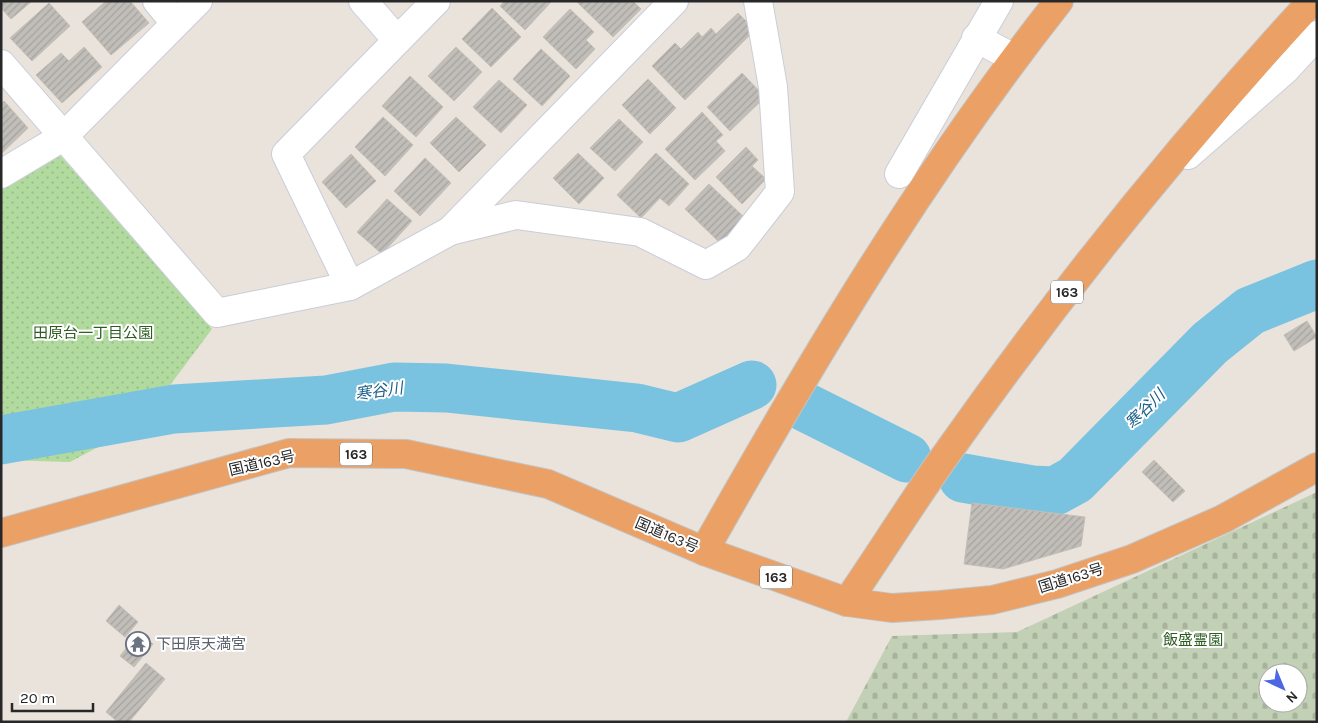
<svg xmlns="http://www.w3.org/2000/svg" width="1318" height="723" font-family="Karla,'Noto Sans JP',sans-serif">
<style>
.grass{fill:url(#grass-dots)}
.cemetery{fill:url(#cemetery-stones);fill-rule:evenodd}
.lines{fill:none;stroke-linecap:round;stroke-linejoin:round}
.river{stroke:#7ac3e0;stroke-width:49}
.building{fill:url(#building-hatch);stroke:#c4bfb6}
.minor-casing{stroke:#cacdd9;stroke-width:30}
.highway-casing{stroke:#c3c3c3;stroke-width:30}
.minor{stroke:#fff;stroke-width:28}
.highway{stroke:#eba165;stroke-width:28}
.labels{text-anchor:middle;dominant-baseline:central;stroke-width:4;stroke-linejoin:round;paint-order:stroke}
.shield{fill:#fff;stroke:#686868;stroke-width:1}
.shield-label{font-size:14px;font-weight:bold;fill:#282828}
.park-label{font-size:15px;fill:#2d5c21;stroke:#fff}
.street-label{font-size:15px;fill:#282828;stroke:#fff}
.worship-label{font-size:15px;fill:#5b616d;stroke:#fff;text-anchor:start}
.water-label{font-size:16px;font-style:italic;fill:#1c6188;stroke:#fff}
</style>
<defs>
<pattern id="grass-dots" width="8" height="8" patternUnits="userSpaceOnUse" patternTransform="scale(1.25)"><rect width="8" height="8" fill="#b1da9e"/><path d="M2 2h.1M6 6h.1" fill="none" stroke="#98bb88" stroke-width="1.8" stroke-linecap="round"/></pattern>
<pattern id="cemetery-stones" width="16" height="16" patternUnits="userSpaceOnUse" patternTransform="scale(1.25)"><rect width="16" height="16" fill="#c2d1b5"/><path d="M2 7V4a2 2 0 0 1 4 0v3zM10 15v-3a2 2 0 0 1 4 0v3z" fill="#a7b39c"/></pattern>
<pattern id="building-hatch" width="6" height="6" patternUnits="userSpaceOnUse" patternTransform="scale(1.25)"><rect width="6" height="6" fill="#c1bdb8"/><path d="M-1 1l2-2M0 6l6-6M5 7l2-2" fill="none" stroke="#a6a29e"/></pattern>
</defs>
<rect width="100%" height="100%" fill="#e9e3dc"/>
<polygon class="grass" points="58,153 212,329 141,424 70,462 1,460 1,189"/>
<path class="cemetery" d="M1317,492V722H846L892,636L1017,632ZM1268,673H1298V703H1268Z"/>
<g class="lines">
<g class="river">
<polyline points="805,407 907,458"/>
<polyline points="1,440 174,409 326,400 394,387 446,388 637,408 678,418 752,385"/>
<polyline points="963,478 1032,490 1055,491 1075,480 1210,343 1250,311 1317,284"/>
</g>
</g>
<g class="building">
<polygon points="1,1 32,1 11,19 1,8"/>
<polygon points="106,1 130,1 149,23 111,55 82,22"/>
<polygon points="505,1 552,1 525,30 500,6"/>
<polygon points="633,1 641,9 613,37 577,2"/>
<polygon points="49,3 70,26 32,61 10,38"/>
<polygon points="492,8 521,37 491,67 462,39"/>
<polygon points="570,9 594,32 586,40 595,49 576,69 543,37"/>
<polygon points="738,13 755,30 685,100 652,66 675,43 681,49 698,32 702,37 711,28 716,34"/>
<polygon points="84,47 102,67 62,103 36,75 61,53 69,61"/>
<polygon points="456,47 482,72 454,101 428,76"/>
<polygon points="541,49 570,76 542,106 513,79"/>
<polygon points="742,73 765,97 730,131 707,107"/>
<polygon points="410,76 443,107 416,137 382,106"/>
<polygon points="648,79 676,108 650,134 622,105"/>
<polygon points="499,80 527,105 501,133 473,107"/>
<polygon points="4,101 28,128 1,154 1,104"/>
<polygon points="702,112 723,135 716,141 725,151 695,180 665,149"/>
<polygon points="383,117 413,145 385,176 355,147"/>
<polygon points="456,117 486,145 459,172 430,143"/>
<polygon points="619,119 643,142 615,171 590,148"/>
<polygon points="746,147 758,160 752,166 766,179 742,204 716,177"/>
<polygon points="578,153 604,178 579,204 553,178"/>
<polygon points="656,153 689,184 669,206 660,198 641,218 617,195"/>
<polygon points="351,154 376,181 346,208 322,182"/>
<polygon points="425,158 451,183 420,216 394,191"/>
<polygon points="709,184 745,218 720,243 685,209"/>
<polygon points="387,199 412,221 382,254 357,232"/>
<polygon points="1307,321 1317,337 1294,351 1284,335"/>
<polygon points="1154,460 1185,491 1173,502 1142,472"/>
<polygon points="972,503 1085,517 1081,546 1003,569 964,564"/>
<polygon points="119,605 138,622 125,637 106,621"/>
<polygon points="139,632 153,644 134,667 120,656"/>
<polygon points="146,663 165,679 129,722 118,722 106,712"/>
</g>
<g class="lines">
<defs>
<g id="minor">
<polyline points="157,1 175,23"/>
<polyline points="363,1 397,40"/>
<polyline points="976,38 1014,58"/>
<polyline points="1,64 217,313 350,286 450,231 516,215 640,232 706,265 737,247 780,192 773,87 758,1"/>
<polyline points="1188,155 1285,70 1317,35"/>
<polyline points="1,174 63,137 198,1"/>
<polyline points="899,174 999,1"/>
<polyline points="450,231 674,1"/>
<polyline points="350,286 286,154 436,1"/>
</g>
<g id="highway">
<polyline points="1,533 289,453 406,454 548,484 704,551 847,602 892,608 940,605 992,600 1057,584 1132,559 1223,519 1317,467"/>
<path d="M704,551C812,360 923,173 1059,1"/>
<path d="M847,602C880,554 911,504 945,456C1057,297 1180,144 1312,1"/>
</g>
</defs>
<use href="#minor" class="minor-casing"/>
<use href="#highway" class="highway-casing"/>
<use href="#minor" class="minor"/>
<use href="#highway" class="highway"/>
</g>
<defs>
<symbol id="temple-ring" viewBox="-11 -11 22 22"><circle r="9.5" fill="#fff" stroke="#6b7280" stroke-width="1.5"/><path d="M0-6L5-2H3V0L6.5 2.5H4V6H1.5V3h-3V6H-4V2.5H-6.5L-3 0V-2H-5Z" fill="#6b7280"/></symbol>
</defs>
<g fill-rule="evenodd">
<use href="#temple-ring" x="124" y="630" width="28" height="28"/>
</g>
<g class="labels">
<g class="shield">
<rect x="1051" y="280.5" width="32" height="23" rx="4"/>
<rect x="340" y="442.5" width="32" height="23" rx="4"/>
<rect x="760" y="565.5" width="32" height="23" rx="4"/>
</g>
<g class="shield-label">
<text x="1067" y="292">163</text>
<text x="356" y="454">163</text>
<text x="776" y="577">163</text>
</g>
<g class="park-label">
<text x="93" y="333">田原台一丁目公園</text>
<text x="1193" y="640">飯盛霊園</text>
</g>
<g class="street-label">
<text transform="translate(262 463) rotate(-13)">国道163号</text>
<text transform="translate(667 535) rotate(23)">国道163号</text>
<text transform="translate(1071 578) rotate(-17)">国道163号</text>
</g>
<g class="worship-label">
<text x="156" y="644">下田原天満宮</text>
</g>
<g class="water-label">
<text transform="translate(379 391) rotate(-8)">寒谷川</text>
<text transform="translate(1145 409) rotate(-45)">寒谷川</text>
</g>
</g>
<rect width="1318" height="723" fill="none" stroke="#282828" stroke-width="5"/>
<g transform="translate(1283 688) rotate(136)"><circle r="24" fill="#ffffff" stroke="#a9a9a9"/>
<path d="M0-4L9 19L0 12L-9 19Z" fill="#4d67e4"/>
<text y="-8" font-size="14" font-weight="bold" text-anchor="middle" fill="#282828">N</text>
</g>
<path d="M12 703v8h81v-8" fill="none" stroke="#282828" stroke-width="2.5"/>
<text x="20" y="703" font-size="15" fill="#282828" stroke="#ffffff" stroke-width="4" paint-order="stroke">20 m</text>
</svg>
